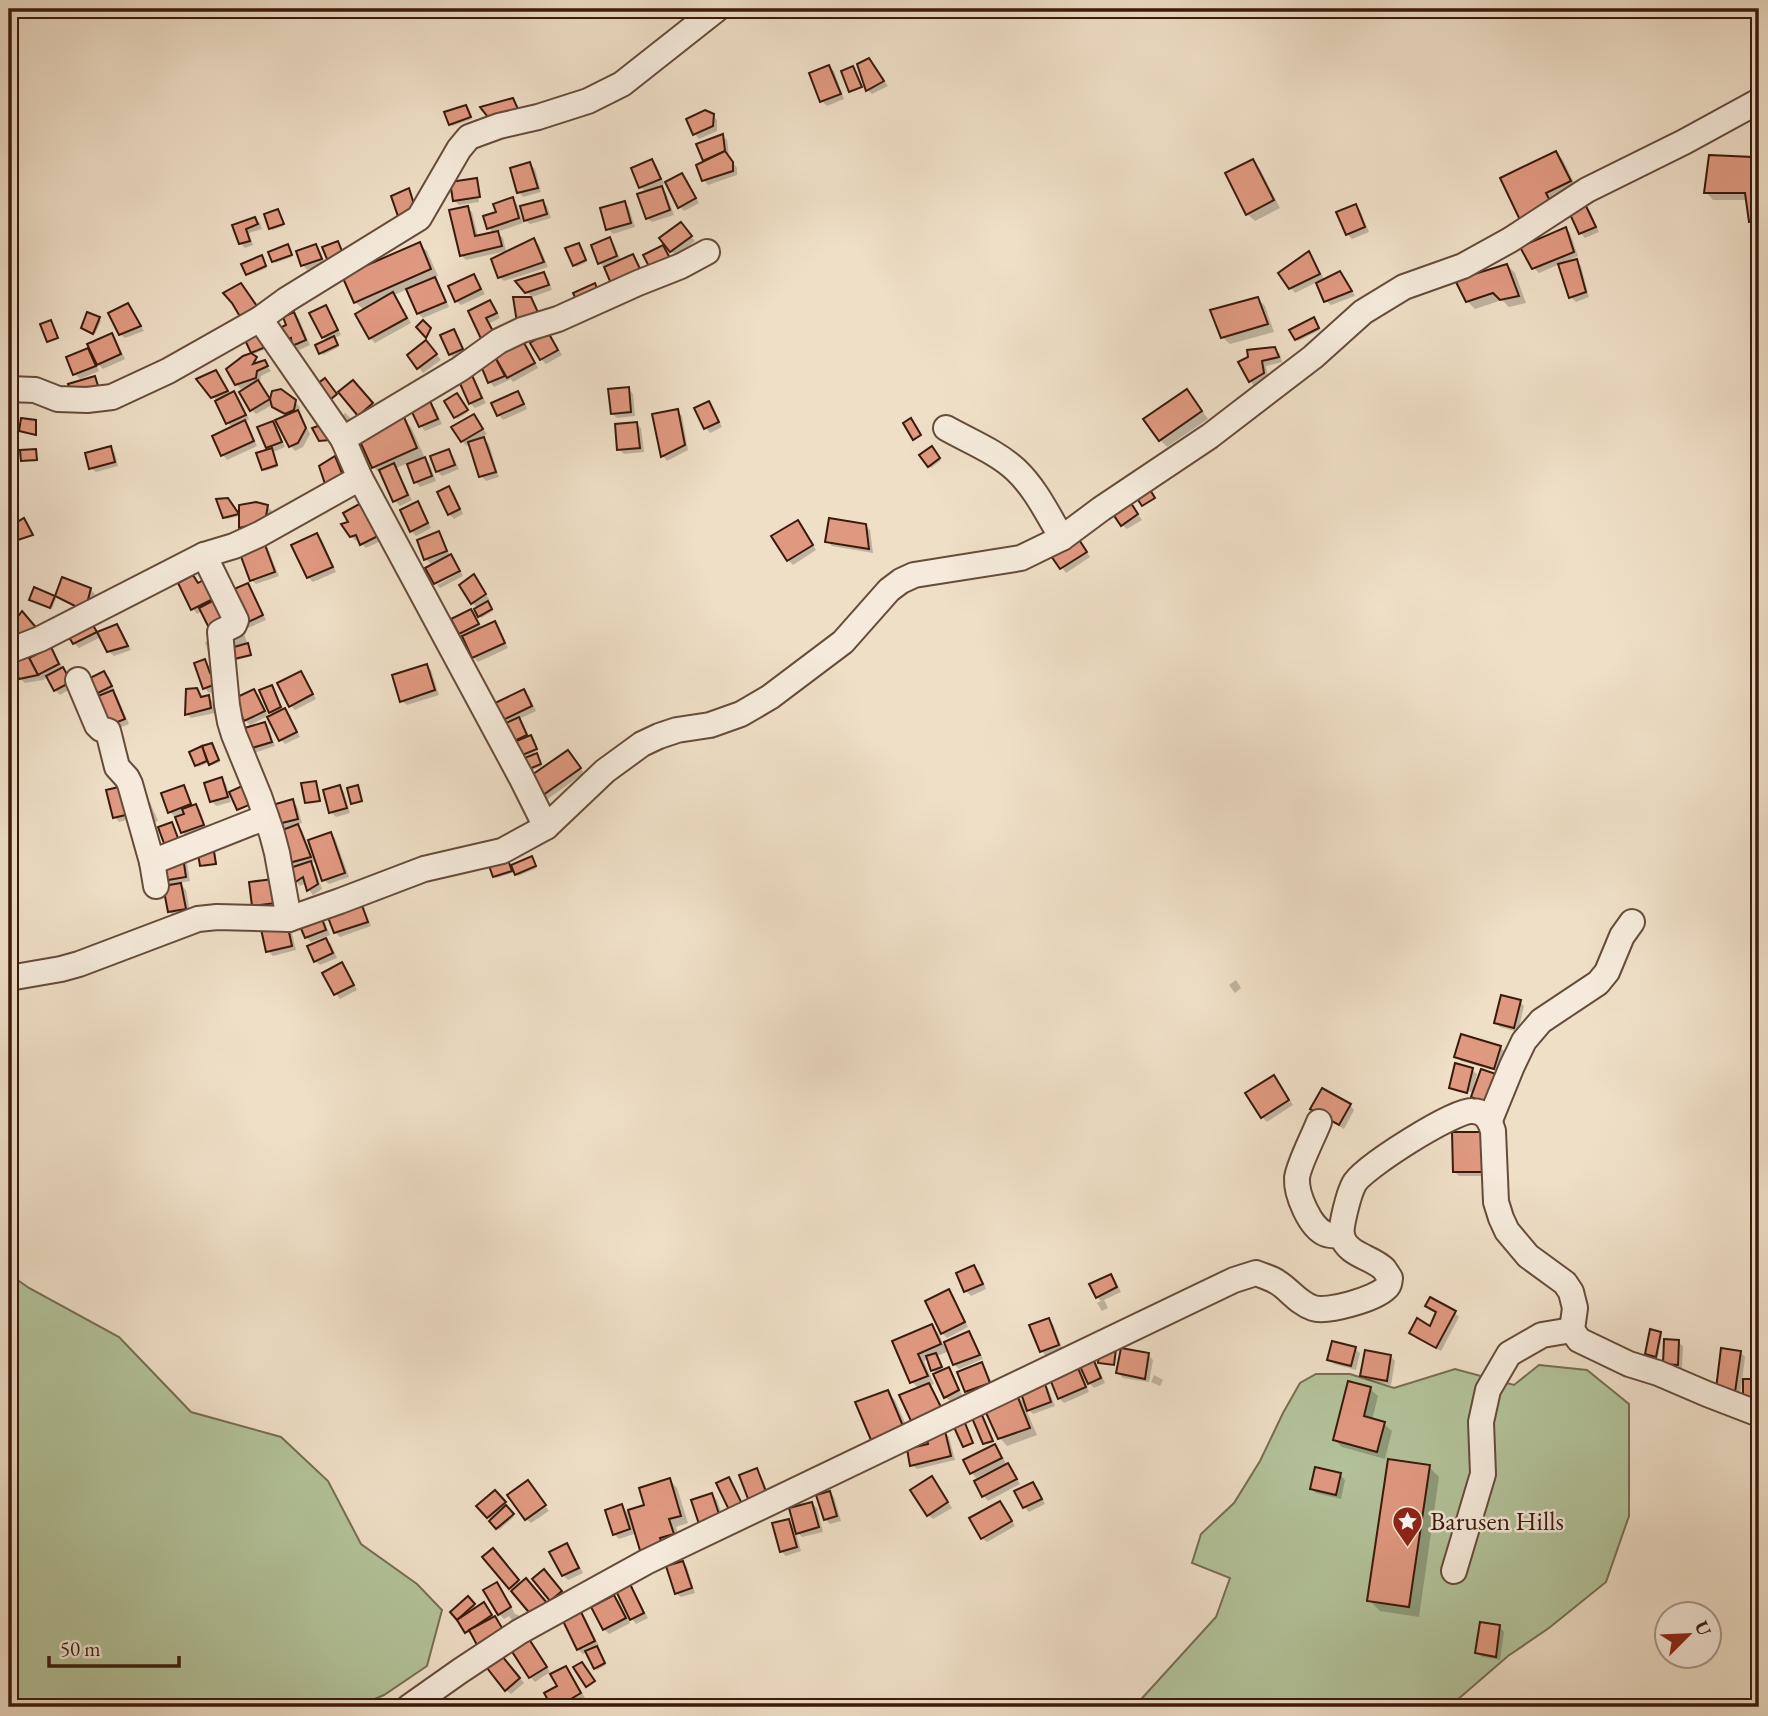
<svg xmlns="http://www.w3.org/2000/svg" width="1768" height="1716" font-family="'EB Garamond',serif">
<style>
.green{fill:#b3c39a;stroke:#766e52;stroke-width:2}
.shadow{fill:#0003}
.building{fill:#e09981;stroke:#3a1a0b;stroke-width:2}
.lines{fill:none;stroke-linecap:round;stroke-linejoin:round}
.minor-casing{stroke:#674b3a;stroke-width:28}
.minor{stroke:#f5eadb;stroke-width:24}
.labels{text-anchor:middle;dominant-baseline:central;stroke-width:5;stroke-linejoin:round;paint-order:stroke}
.poi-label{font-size:26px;fill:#3a1a0b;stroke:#f5eadb;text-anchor:start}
</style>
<rect width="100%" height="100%" fill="#efdfc7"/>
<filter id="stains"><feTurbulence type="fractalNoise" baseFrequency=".00286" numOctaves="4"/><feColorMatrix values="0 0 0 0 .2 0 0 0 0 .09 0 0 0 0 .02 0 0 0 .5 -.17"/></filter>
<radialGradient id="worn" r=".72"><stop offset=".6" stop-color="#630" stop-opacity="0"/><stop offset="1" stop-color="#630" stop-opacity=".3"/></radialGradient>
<g class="green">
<polygon points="9,1274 29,1288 119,1337 191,1412 281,1437 328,1481 361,1544 417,1584 442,1610 427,1666 384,1695 356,1707 9,1707"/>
<polygon points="1539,1365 1587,1370 1629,1404 1629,1516 1606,1582 1549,1628 1508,1656 1449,1707 1134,1707 1216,1617 1230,1578 1192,1563 1201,1534 1234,1503 1260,1461 1283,1413 1300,1383 1316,1374 1350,1374 1394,1388 1455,1369 1514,1385"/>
</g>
<g class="shadow">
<polygon points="873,65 888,86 872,94 868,90"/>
<polygon points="829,67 834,71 844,99 827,106 822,101"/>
<polygon points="468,109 472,119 452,126 450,124"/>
<polygon points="712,115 717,120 717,131 699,139 695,134"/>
<polygon points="722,136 727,140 729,157 737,168 737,175 708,185 704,180 705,162 698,145"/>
<polygon points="1556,153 1563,160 1577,189 1522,219"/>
<polygon points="1752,158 1759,165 1759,229 1751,221 1747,200 1713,200 1706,192"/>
<polygon points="652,161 657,166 664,184 660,186 666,193 674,215 652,222 647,218 647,193 641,187"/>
<polygon points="1252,161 1260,169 1280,208 1255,221 1247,214"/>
<polygon points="530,164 535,169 541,192 523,197 519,192"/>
<polygon points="682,175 687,180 699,203 684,211 680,207"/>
<polygon points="476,180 479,182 476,182 479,202 459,205 454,200"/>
<polygon points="512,199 517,204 523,223 497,232 503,238 506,251 466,260 461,255 467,208 472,212 478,237 495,234 489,228 498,213"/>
<polygon points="542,202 547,206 551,218 530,224 525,220"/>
<polygon points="625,203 629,208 635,227 613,234 608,229"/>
<polygon points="1356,206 1360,210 1369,232 1352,239 1347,234"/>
<polygon points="1585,206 1590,211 1599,232 1585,238 1581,233 1571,213"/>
<polygon points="278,211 284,226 272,230 271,228"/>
<polygon points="255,219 260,223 262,229 249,233 253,245 245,248 240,243 234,226"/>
<polygon points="685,229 695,241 676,256 671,251"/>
<polygon points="1565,229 1570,233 1578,256 1564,262 1565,264 1577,261 1581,266 1589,297 1576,302 1571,297 1560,264 1539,273 1534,268"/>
<polygon points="610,239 614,244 621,261 633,256 637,260 645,278 605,268 600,263"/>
<polygon points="534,240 539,245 548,267 504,281 499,277"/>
<polygon points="419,244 427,251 438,276 434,278 439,284 449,307 423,318 418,313 408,289 394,295 397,299 411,323 375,343 370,338 357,314 364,310 355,302"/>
<polygon points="316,246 320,251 325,263 307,270 303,265"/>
<polygon points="580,246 587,262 576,267 575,265"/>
<polygon points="289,248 292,257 275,263 270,253"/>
<polygon points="1309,253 1313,258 1325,281 1340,273 1345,278 1355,296 1331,305 1326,301 1317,282 1295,293 1291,288"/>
<polygon points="263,259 267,268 249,275 247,274"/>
<polygon points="1507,265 1515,273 1526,303 1509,307 1502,300 1475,309 1467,301"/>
<polygon points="543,274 548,278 552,290 532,297 518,282"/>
<polygon points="474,276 478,281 485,294 461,305 456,301"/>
<polygon points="1258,299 1265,306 1274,332 1230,344 1222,337"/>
<polygon points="490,302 495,307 500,318 490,323 499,342 470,312"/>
<polygon points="128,305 132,310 144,331 125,338 120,334"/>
<polygon points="326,307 330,312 341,335 334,338 339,347 323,355 317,346 327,341 323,337"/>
<polygon points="294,314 299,319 310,345 299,350 294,343 290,345 285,340 288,326"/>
<polygon points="99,319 101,321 95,334 84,329"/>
<polygon points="1315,321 1320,330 1298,341 1296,339"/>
<polygon points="454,331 458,336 466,354 455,359 450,354"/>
<polygon points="112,335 116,340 125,359 103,369 95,361 99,371 80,379 75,374 68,358 92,349"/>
<polygon points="548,335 553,339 562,355 546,364 541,359"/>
<polygon points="264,337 268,348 254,354 252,352"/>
<polygon points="523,344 528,348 538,368 513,382 511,379 494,387 490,382 481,362"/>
<polygon points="431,347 441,360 423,373 409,355"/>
<polygon points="1275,349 1280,354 1282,362 1266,366 1268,378 1255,386 1250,381 1240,363"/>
<polygon points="258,360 261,363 264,362 271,371 261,376 260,382 259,383 271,401 295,402 300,407 298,413 302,417 310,434 303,447 295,451 291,446 287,416 278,412 272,405 256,414 252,410 249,386 241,389 236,384 250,373"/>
<polygon points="215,372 220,377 231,395 234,393 238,398 249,419 244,422 249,427 257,446 227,460 223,455 233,428 228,423 216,400 199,380"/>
<polygon points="471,375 475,380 486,403 475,408 470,403"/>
<polygon points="357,387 376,409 364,419 360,414"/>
<polygon points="628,389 633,394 635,416 617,418 612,413"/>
<polygon points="1186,391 1194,399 1208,419 1167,447 1160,440"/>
<polygon points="518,393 522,398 527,409 503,420 499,415 493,404"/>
<polygon points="459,397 468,412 457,419 456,417"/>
<polygon points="430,403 435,408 442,424 425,431 421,426 414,411"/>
<polygon points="708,403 713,408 722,427 710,433 706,428 696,409"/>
<polygon points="677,411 682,416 688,450 667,461 663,456"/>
<polygon points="345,413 356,423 335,423"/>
<polygon points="474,416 487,434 482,437 489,444 499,477 486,481 481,476 470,444 467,446 462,441"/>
<polygon points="403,419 411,427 424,456 422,457 429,463 436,481 420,487 416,482 408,463 396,468 412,500 400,506 395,501 382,474 381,474 373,467"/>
<polygon points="273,423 277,427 285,447 273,452 278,467 265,471 263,469 271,450 268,447 259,428"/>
<polygon points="636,424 641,428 644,452 624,454 619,449"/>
<polygon points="110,448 115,453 118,466 96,472 91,468"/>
<polygon points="932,448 941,460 931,468 922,455"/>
<polygon points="449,451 453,456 459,469 442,476 437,471"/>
<polygon points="449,488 454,493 463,514 454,519 449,514"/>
<polygon points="230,502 239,516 227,519 225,518"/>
<polygon points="363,504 381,541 366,548 358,540 356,541 351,536 350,523"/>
<polygon points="417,504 422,508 431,528 416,536 411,531"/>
<polygon points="267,507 272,511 270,526 245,532 241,527"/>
<polygon points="1133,507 1142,520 1127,529 1122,525"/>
<polygon points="798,522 802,526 816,550 793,565 788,560"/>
<polygon points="865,525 870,530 873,553 832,546 827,541"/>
<polygon points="439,533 443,538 450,556 459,569 435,582 433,566 426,559"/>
<polygon points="317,535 322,540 336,572 313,582 308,577"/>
<polygon points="1080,542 1090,557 1066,573 1051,553"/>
<polygon points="264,544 268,549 279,576 256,584 252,580"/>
<polygon points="461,572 463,576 440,588 437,585"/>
<polygon points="193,577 243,631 252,656 233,661 202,611 197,614 193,609"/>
<polygon points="63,579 90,589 95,594 90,614 62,600 57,596 52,609 33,601 35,590 56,598"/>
<polygon points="478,581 489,599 486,601 493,611 481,618 478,608 472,603"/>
<polygon points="247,585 252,590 266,620 248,628 244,624"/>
<polygon points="9,602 14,607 9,622"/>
<polygon points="471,611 475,616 482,629 494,623 499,628 508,648 478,662 473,657 460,633"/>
<polygon points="22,614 19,646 9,649 9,627 10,629"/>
<polygon points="89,622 98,634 117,626 122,631 131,650 114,656 109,651 101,637 79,648 74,643"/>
<polygon points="215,639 211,662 205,642"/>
<polygon points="50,649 55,654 74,687 60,695 55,690 48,677 43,680 25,683 20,678 25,654 31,659"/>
<polygon points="205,661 209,666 212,674 218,710 214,705 215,713 191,718 187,714 197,690 203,698 208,697 215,704 211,692 209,693 205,688"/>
<polygon points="426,666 431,670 439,695 407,705 402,701"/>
<polygon points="104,673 109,677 115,691 113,692 117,696 129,724 116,729 94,702"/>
<polygon points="300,673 305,678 316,699 295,710 291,706"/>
<polygon points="273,689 283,711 285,710 290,715 300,737 285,744 281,740 274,716 270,712"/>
<polygon points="254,691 259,695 268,716 250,725 245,720"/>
<polygon points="524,691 529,696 536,711 519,719 523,724 530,738 533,739 538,751 534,752 538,756 542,766 523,774 502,720"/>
<polygon points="265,724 269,729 275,746 251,754 241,731"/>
<polygon points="211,745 220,762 212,765 210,762 198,767 191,753"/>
<polygon points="572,756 584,773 542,803 526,782"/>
<polygon points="222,779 226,784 231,802 216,806 212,801"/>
<polygon points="316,783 317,785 321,802 308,804 306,803"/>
<polygon points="183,787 188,792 193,807 196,806 200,810 207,830 187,837 183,832 177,816 174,816 170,812"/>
<polygon points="339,787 344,792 350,813 336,817 331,812"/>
<polygon points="123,788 134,818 119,822 115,817"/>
<polygon points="292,801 297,806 302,823 296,825 302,830 315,862 310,863 315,868 322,889 313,895 309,890 307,883 300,886 296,882 292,869 296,867 290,862 276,824"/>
<polygon points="150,802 158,821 151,823 143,804"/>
<polygon points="331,834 335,838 349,877 329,884 324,880 318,861 315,862 317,861"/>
<polygon points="214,849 217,865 204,867 202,865"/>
<polygon points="532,858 537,868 518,876 515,872 496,878 494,876 508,861 511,867"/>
<polygon points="182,859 187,863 190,881 179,883 186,890 190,913 174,916 169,911 170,887 164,881"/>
<polygon points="251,884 279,907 258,910 253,905"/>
<polygon points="359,902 364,907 371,926 340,937 335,932"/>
<polygon points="321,918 325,923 330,935 311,942 306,937"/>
<polygon points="291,929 296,950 273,956 268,951 263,930"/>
<polygon points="326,940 331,944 337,958 320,965 315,961"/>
<polygon points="341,965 346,969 357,990 340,999 336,994 325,973"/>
<polygon points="1236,980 1241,988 1235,993 1229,985"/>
<polygon points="1520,1002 1524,1006 1518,1032 1500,1027 1496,1023"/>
<polygon points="1500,1047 1505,1052 1499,1072 1461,1061 1456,1056"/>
<polygon points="1472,1070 1477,1074 1474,1086 1477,1087 1478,1101 1473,1096 1476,1093 1454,1088 1454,1091 1451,1088"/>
<polygon points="1278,1082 1293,1105 1267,1122 1262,1117"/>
<polygon points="1350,1105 1354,1110 1344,1129 1317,1114"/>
<polygon points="1481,1133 1486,1176 1459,1176 1454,1171"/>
<polygon points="974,1267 979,1271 986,1289 971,1296 966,1291"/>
<polygon points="1111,1276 1115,1280 1121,1292 1104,1300 1108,1308 1102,1311 1097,1303 1101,1301 1097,1297"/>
<polygon points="949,1291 953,1296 968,1327 947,1338 942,1333"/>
<polygon points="1427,1306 1455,1313 1459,1317 1441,1351 1416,1338 1411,1333 1430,1328 1438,1314"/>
<polygon points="1048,1320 1053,1324 1063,1350 1046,1356 1042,1351"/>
<polygon points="932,1326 939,1334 943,1344 968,1333 973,1338 983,1359 959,1369 954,1364 949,1351 937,1356 943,1371 948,1369 953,1374 962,1395 950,1401 945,1397 937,1374 933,1370 929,1359 924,1361 934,1384 929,1386 933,1390 945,1414 912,1382 895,1342"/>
<polygon points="1660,1334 1662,1335 1658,1357 1649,1356 1647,1354"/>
<polygon points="1678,1342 1683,1346 1682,1369 1669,1368 1665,1363"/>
<polygon points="1355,1349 1360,1353 1356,1370 1334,1364 1329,1359"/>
<polygon points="1740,1352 1745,1357 1740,1396 1723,1393"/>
<polygon points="1148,1355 1153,1360 1149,1382 1123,1378 1118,1373"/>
<polygon points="1390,1356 1395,1361 1391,1385 1367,1380 1362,1375"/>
<polygon points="1091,1358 1096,1363 1105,1383 1094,1388 1083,1377 1089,1392 1064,1403 1059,1398 1077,1370 1088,1381"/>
<polygon points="982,1364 986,1369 994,1388 971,1396 966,1391"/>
<polygon points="1154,1375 1163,1380 1160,1386 1151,1382"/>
<polygon points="1043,1383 1048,1388 1055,1406 1033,1414 1024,1405 1037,1435 1007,1446 1000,1438 1014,1393 1027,1405"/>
<polygon points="1370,1389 1378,1396 1372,1420 1384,1424 1392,1431 1385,1459 1342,1447 1335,1440"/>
<polygon points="887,1392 895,1400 910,1434 880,1446 873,1439"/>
<polygon points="945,1433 949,1437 955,1460 917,1469 912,1465"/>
<polygon points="995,1446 1000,1451 1007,1466 1012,1470 1020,1484 988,1501 984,1496 976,1482 994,1473 993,1470 976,1478 972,1473"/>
<polygon points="1429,1467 1439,1477 1419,1617 1380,1611 1369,1600"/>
<polygon points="756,1471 761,1475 771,1501 756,1507"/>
<polygon points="1340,1475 1345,1480 1341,1499 1316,1493 1312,1489"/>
<polygon points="670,1480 677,1488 688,1523 676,1527 680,1541 667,1545 637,1533 619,1539 614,1534 622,1506 627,1512 646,1506"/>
<polygon points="936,1483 952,1508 933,1519 928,1515"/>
<polygon points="1033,1484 1038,1488 1045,1504 1029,1512 1024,1507"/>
<polygon points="532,1487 549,1511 531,1523 526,1519"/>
<polygon points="495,1492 509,1508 507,1509 514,1517 499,1530 478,1506"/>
<polygon points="830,1493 834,1497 841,1521 830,1524 825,1519"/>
<polygon points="712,1495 717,1500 724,1521 705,1527"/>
<polygon points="1000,1503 1005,1508 1015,1526 987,1542 982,1538"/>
<polygon points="812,1504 817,1508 823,1532 802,1537 795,1530 801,1551 786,1556 781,1551 789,1521 797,1529"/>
<polygon points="566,1545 571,1550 583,1573 568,1580 563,1575 552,1552"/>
<polygon points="497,1555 521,1584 513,1591 510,1587"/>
<polygon points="683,1563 687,1567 695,1593 681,1597 676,1593"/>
<polygon points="629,1586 634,1591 648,1618 636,1624 632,1619"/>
<polygon points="501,1589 515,1614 518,1615 524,1623 516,1626 509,1616 504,1619 499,1614"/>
<polygon points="614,1597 619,1601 630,1623 609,1634 604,1629"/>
<polygon points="468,1599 477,1609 488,1609 494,1618 500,1623 508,1638 473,1635 471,1636 452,1612"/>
<polygon points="581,1614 586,1619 599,1646 596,1647 606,1665 597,1670 587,1652 583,1654 578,1649"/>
<polygon points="1500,1627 1504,1632 1500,1660 1482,1657 1477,1653"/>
<polygon points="534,1646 550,1672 535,1682 530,1677"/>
<polygon points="507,1662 524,1683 511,1694 506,1690"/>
<polygon points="566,1668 570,1672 585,1698 569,1707 554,1707 547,1693 559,1686"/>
</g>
<g class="building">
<polygon points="869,58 884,81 866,91 857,64"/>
<polygon points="829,65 841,94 820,102 809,73"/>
<polygon points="853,66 862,87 849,92 841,71"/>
<polygon points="513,98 518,109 488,117 480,107"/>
<polygon points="466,105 471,117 449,125 444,112"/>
<polygon points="705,110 714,114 713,126 693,135 686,119"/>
<polygon points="723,134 725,151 703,161 696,144"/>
<polygon points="725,151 733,162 733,171 702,181 696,165"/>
<polygon points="1556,151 1571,181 1546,193 1552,205 1520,220 1500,178"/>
<polygon points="1709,155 1753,157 1759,177 1759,221 1749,222 1745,193 1704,193"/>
<polygon points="652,159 661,179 639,188 631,168"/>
<polygon points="1253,159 1274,200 1246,215 1225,173"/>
<polygon points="530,162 538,188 517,193 510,168"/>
<polygon points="682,173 696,198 678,208 665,182"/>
<polygon points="477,178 480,197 453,201 450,182"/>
<polygon points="662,186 670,210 646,219 637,194"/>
<polygon points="409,188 416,211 399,219 391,196"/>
<polygon points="513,197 519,218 487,229 483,216 496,212 493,204"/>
<polygon points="543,200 547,214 524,221 520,206"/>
<polygon points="625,201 631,223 606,230 600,208"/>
<polygon points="1356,204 1365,227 1346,235 1336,212"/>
<polygon points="1585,204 1596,227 1579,234 1569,212"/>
<polygon points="468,206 475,236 498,231 502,246 460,256 449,210"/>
<polygon points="278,209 284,224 269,229 264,214"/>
<polygon points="255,217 258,224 246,229 250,241 239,244 232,225"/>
<polygon points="681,222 692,236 670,252 659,238"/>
<polygon points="1566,227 1574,252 1532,269 1520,247"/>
<polygon points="610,237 617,256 598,264 591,245"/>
<polygon points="534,238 544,262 498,278 491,259"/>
<polygon points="338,241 345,259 329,264 322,247"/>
<polygon points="420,242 431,269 354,303 342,276"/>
<polygon points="579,243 586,260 573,266 565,248"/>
<polygon points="288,244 292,255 272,262 268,252"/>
<polygon points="316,244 322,259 301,266 296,251"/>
<polygon points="663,245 673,264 653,274 643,255"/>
<polygon points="1309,251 1320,274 1289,289 1278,273"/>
<polygon points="633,254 642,273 612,286 604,267"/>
<polygon points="262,255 266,266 246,275 241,264"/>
<polygon points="1577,259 1586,292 1569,298 1558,264"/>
<polygon points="1507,264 1519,296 1500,300 1493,293 1466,302 1455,280"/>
<polygon points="1340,271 1352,291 1324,302 1316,283"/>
<polygon points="544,272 549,285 525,293 515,281"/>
<polygon points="474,274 481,289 455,302 448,286"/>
<polygon points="435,277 446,302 417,314 406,289"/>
<polygon points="241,283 261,312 242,320 232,303 223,293"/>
<polygon points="595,283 600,297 579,306 573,293"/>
<polygon points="393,292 407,318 369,339 355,314"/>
<polygon points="513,297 531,297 541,319 518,329"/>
<polygon points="1258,297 1268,324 1221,338 1210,310"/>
<polygon points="490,300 497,313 486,318 496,337 483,343 468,311"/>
<polygon points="128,303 141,326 119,335 108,313"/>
<polygon points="326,305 338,330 322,338 309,313"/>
<polygon points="87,312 100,317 93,334 81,328"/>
<polygon points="294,312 306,340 292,346 291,338 283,341 278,329 286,325 283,317"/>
<polygon points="1314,317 1319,328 1295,340 1289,330"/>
<polygon points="51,320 58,338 47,342 40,324"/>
<polygon points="423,320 431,328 426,338 416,327"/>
<polygon points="454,329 463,349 449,355 440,335"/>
<polygon points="548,332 558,350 540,360 530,343"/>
<polygon points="112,333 121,354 97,365 87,344"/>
<polygon points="263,333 268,346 251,353 245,340"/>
<polygon points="334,336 338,345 319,354 315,345"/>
<polygon points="426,340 437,354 417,369 407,355"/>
<polygon points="523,341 535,363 507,378 495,357"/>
<polygon points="1275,347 1279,357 1262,361 1264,373 1249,382 1238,362 1248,357 1247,350"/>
<polygon points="88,348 96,366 73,375 66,357"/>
<polygon points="251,353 257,357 253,364 265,360 268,366 257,371 256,378 235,385 226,369 243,356"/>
<polygon points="495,357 505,376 488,383 479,361"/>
<polygon points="216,370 228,391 211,398 196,379"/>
<polygon points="471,373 482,398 469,404 458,379"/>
<polygon points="95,376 99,389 72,397 68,384"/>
<polygon points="325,378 337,394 325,404 312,388"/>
<polygon points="258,380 270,399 250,411 239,392"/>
<polygon points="353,380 373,403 358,416 338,392"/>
<polygon points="629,387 631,412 611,414 608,389"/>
<polygon points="281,389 296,400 294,410 285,414 272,407 270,399 272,391"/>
<polygon points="1187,389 1202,411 1159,441 1143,419"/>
<polygon points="234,391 246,415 226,424 215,401"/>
<polygon points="518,391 524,404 497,416 491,403"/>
<polygon points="457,393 468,410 454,418 444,401"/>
<polygon points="430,401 438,419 419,427 411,410"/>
<polygon points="709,401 719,422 704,429 694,408"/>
<polygon points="678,409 685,445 661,457 652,414"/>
<polygon points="298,410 306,428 298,443 289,447 275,420"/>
<polygon points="474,414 483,429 461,442 451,427"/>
<polygon points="404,417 417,448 372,468 358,437"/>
<polygon points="21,418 36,420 36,435 19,431"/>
<polygon points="911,418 921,435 913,440 903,423"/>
<polygon points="245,420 254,441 221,456 212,436"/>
<polygon points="273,421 282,442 266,448 257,427"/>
<polygon points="637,422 640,448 617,450 615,424"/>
<polygon points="321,425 331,440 319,441 312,428"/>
<polygon points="484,437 496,472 479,477 468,442"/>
<polygon points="111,446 115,462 89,469 85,453"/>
<polygon points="932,446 940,458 928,467 919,455"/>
<polygon points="272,448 277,465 262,470 256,453"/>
<polygon points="36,449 37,460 21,461 20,450"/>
<polygon points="449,449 455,465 436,472 430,456"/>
<polygon points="335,456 344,478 325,484 319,466"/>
<polygon points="425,457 432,476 414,483 407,464"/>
<polygon points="394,463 408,495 393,502 379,470"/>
<polygon points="1146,483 1155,498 1142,506 1133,492"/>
<polygon points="449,486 460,509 448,515 437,492"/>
<polygon points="228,498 239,514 223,518 216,499"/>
<polygon points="1129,500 1138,514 1121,526 1111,511"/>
<polygon points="418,501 428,523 410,532 400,510"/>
<polygon points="256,502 268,505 265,522 239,528 239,505"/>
<polygon points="363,502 378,536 360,545 356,535 350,537 341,524 348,522 343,513"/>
<polygon points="24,518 33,535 15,541 9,527"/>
<polygon points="829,518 866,524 869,549 825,542"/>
<polygon points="798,520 813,545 787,561 771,536"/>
<polygon points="439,531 447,551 424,560 417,540"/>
<polygon points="317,533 333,567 307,578 291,545"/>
<polygon points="1076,535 1087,552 1060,569 1049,553"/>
<polygon points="264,542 275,572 250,581 239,551"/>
<polygon points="451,554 460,571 434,584 425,568"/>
<polygon points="474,574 486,594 471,604 459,585"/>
<polygon points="193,575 198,583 207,578 217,597 191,610 178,583"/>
<polygon points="62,577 91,588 85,611 55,596"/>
<polygon points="248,583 263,615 242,625 227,592"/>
<polygon points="34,587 55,596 50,608 29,600"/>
<polygon points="222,596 235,622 212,634 199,608"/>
<polygon points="488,601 492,609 478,617 474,609"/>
<polygon points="471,609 479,624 459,634 451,619"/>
<polygon points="22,611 40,632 22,639 11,626"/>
<polygon points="90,620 97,632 73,644 66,632"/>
<polygon points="495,621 505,643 472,658 462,636"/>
<polygon points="117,624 128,646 107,652 97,632"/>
<polygon points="248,643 251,655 230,660 227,649"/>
<polygon points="51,647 59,664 38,675 29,658"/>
<polygon points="26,652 38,675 19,679 10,656"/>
<polygon points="205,659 210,673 220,669 224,681 203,689 194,663"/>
<polygon points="427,664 435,690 400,702 392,675"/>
<polygon points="63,667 71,682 54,691 46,676"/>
<polygon points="104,671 112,686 88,698 80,683"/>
<polygon points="301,671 313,694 289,707 277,683"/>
<polygon points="272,685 281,707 269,713 259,690"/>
<polygon points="197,688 201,697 209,695 211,708 185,715 186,689"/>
<polygon points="254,689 265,711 244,721 233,699"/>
<polygon points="524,689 532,706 501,721 493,704"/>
<polygon points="113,690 125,719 110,725 98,696"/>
<polygon points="285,708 297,732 279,741 267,717"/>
<polygon points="519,717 527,735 510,743 502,725"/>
<polygon points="265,722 272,742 245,750 238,730"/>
<polygon points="531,735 537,749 520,756 514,742"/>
<polygon points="212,743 219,760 209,765 202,746"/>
<polygon points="202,746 207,761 195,766 189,752"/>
<polygon points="568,750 581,768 536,800 523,781"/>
<polygon points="537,753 541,764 520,773 515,762"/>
<polygon points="222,777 228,797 210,802 204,783"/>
<polygon points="316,781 320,801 305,803 301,783"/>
<polygon points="184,785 191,804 168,813 161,793"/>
<polygon points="340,785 347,808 329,813 323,790"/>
<polygon points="358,785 362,801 351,804 347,788"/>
<polygon points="123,786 130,814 113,818 106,790"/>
<polygon points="242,786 249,805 237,810 229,792"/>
<polygon points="293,799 298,819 274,825 269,806"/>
<polygon points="196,804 204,825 181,833 175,817 184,814 182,809"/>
<polygon points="172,822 179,841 165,846 158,827"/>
<polygon points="298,824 311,857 289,863 277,832"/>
<polygon points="331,832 345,873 322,881 308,840"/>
<polygon points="213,845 216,864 200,866 197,848"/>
<polygon points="532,856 536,866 515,875 511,865"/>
<polygon points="183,857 186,877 162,881 159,861"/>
<polygon points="507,857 512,871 493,877 488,863"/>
<polygon points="311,861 318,884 307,891 303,877 294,883 290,868"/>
<polygon points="273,879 276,903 252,906 249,882"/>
<polygon points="181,883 186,909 168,912 163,886"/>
<polygon points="360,900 368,922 334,933 326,912"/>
<polygon points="321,916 326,930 305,938 299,924"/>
<polygon points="287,923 292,946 266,952 261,929"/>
<polygon points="326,938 333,953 314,962 307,946"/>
<polygon points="342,962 354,985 334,995 322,973"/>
<polygon points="1501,995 1521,1000 1514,1028 1494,1023"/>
<polygon points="1461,1034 1501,1046 1494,1069 1454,1057"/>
<polygon points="1455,1063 1473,1068 1467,1093 1449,1088"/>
<polygon points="1481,1069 1499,1075 1488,1104 1471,1097"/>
<polygon points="1274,1075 1289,1100 1261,1118 1245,1093"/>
<polygon points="1322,1088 1351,1104 1339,1125 1310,1109"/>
<polygon points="1452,1132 1482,1132 1482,1172 1453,1172"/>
<polygon points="974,1265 983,1284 964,1292 956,1273"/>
<polygon points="1111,1274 1117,1287 1096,1298 1089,1284"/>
<polygon points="949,1289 965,1322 941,1334 925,1301"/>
<polygon points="1430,1297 1456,1311 1436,1348 1409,1333 1417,1318 1430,1326 1436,1312 1425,1306"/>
<polygon points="1049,1318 1059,1345 1040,1352 1029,1325"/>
<polygon points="932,1324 941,1344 918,1354 928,1376 910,1383 892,1341"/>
<polygon points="1650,1329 1661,1332 1656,1357 1645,1354"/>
<polygon points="969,1331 980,1355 953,1365 944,1342"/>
<polygon points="1664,1339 1679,1340 1678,1365 1663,1364"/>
<polygon points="1332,1341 1356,1347 1351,1366 1327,1360"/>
<polygon points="1100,1347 1116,1349 1114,1365 1098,1363"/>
<polygon points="1121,1348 1149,1353 1145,1379 1116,1373"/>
<polygon points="1721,1348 1741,1351 1735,1392 1716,1389"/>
<polygon points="1365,1350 1391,1355 1387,1381 1360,1376"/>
<polygon points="936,1353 942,1367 931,1371 926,1356"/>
<polygon points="1092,1356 1101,1378 1088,1384 1078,1362"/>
<polygon points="982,1362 990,1383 965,1392 957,1372"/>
<polygon points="949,1367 959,1390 944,1398 933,1374"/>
<polygon points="1078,1368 1086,1387 1058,1399 1050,1379"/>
<polygon points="1743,1379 1759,1379 1759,1404 1743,1403"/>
<polygon points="1044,1381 1051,1402 1027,1411 1020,1390"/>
<polygon points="1348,1381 1371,1387 1364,1416 1385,1422 1377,1452 1333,1440"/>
<polygon points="929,1383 942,1409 912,1423 899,1395"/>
<polygon points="888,1390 903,1426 871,1440 855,1402"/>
<polygon points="1015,1390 1030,1428 998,1439 982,1404"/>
<polygon points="982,1415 993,1441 983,1444 972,1418"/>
<polygon points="965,1423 973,1443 963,1447 953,1425"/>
<polygon points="945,1431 951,1456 910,1466 907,1449 928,1444 926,1435"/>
<polygon points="995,1444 1002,1458 970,1474 963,1460"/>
<polygon points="1388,1459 1430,1465 1409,1607 1367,1601"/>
<polygon points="1008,1463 1017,1479 982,1497 974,1481"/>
<polygon points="1315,1467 1341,1473 1336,1495 1310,1489"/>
<polygon points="757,1468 768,1497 750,1504 739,1475"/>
<polygon points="932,1476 948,1502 927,1516 910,1490"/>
<polygon points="729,1477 743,1506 730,1512 716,1483"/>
<polygon points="670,1478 681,1516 669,1519 674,1534 660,1538 664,1550 642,1557 628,1510 644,1505 639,1488"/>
<polygon points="528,1480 546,1505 525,1520 507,1495"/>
<polygon points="1033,1482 1042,1499 1023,1508 1014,1491"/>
<polygon points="495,1490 506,1502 487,1518 476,1506"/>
<polygon points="830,1491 837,1516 824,1520 816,1495"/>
<polygon points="712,1493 720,1517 699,1524 691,1500"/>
<polygon points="1000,1501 1012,1521 981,1539 969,1518"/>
<polygon points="812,1502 819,1527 796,1534 789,1508"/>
<polygon points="622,1504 630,1529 613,1535 605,1510"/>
<polygon points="506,1505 514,1514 496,1529 489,1521"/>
<polygon points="789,1519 797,1547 780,1552 772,1523"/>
<polygon points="567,1543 579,1568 562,1576 549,1552"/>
<polygon points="493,1548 519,1580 509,1589 482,1557"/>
<polygon points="683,1561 692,1588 675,1594 666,1566"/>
<polygon points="544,1569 562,1591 550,1601 532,1579"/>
<polygon points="526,1578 547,1603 532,1616 511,1591"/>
<polygon points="497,1582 511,1607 498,1615 483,1590"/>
<polygon points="630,1584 644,1613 630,1620 616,1591"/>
<polygon points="614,1595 626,1618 603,1630 591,1607"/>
<polygon points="468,1596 475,1604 457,1620 450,1612"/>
<polygon points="484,1602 492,1615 465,1633 457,1620"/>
<polygon points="581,1612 595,1641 577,1650 563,1621"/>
<polygon points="495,1616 505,1633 478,1647 469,1630"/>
<polygon points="1480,1622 1500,1625 1496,1657 1475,1653"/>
<polygon points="529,1639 547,1667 529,1678 511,1650"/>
<polygon points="597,1646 605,1663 594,1669 585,1651"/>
<polygon points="502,1656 520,1678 505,1691 487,1668"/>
<polygon points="582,1662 595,1681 586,1687 573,1667"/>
<polygon points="566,1666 581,1693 557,1707 552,1707 544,1693 557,1686 550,1674"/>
</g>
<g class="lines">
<defs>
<g id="minor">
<polyline points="260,319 343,439 360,478 521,777 546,827"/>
<polyline points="9,389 35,390 58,399 87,400 112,397 168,371 260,319 286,300 419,218 459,149 469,137 499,126 538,117 588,101 622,84 717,9"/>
<path d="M946,428C969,441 997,452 1016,470C1036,489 1048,515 1062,538"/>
<polyline points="343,439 460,369 499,341 522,330 558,319 638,283 681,266 707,252"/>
<polyline points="204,555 236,620 234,625 220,632 227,705 230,722 234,735 259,796 272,834 277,853 289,919"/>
<polyline points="9,651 40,639 204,555 234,546 260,534 360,478"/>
<polyline points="78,680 97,725 101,729 108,731 117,767 127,778 130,784 152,862 156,886"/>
<polyline points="152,862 266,817"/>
<polyline points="9,978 61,969 79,964 198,919 217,917 289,919 340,901 424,869 502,851 546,827 605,771 642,744 659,736 677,730 710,725 741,714 770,697 843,642 889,590 901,581 914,575 1021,558 1062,538 1101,509 1210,436 1313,357 1363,312 1404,287 1463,266 1510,240 1587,190 1684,142 1759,101"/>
<polyline points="1490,1120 1512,1066 1524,1041 1541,1021 1598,983 1607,972 1622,936 1632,922"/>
<path d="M1319,1122C1314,1135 1298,1166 1297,1178C1296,1194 1310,1228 1326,1234C1331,1236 1337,1235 1342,1236"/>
<polyline points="1454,1571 1483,1474 1481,1422 1488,1390 1509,1354 1542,1335 1572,1330"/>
<path d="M409,1707L460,1671L519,1632L646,1562L1234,1280L1256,1273C1263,1276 1271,1278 1277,1282C1289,1289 1298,1303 1313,1308C1327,1313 1375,1299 1386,1288C1390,1285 1389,1283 1390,1278C1388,1275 1386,1272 1384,1269C1372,1257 1347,1255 1342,1236C1340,1227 1349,1193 1354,1184C1362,1168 1454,1110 1472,1111C1485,1111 1490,1120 1493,1131L1496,1202L1501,1218L1507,1231L1528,1256L1565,1283L1571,1292L1575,1308L1572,1330L1579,1340L1629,1364L1658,1373L1707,1394L1759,1414"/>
</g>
</defs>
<use href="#minor" class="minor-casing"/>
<use href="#minor" class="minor"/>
</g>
<defs>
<symbol id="sight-pin" viewBox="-11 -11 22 30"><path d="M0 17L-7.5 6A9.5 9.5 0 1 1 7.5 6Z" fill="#8f2418" stroke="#f5eadb"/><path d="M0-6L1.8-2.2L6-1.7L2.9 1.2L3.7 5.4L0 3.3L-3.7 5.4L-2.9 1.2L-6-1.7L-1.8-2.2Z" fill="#fff"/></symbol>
</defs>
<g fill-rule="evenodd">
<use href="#sight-pin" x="1390" y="1504" width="35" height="47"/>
</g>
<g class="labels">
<g class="poi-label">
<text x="1430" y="1521">Barusen Hills</text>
</g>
</g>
<rect width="1768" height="1716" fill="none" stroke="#efdfc7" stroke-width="35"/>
<rect x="10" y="10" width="1747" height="1695" fill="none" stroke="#3a1a0b" stroke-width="3.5"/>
<rect x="18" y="18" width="1733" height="1681" fill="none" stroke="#3a1a0b" stroke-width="2"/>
<g transform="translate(1688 1635) rotate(66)"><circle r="33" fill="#f5eadb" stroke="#aa9788" stroke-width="2"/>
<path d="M0-5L12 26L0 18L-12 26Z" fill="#8f2418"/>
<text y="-10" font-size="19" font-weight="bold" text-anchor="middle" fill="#3a1a0b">U</text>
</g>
<path d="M49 1656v10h130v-10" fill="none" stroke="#3a1a0b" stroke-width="3.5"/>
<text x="60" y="1656" font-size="21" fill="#3a1a0b" stroke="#f5eadb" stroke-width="5" paint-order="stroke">50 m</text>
<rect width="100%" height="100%" filter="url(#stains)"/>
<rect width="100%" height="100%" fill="url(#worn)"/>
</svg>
